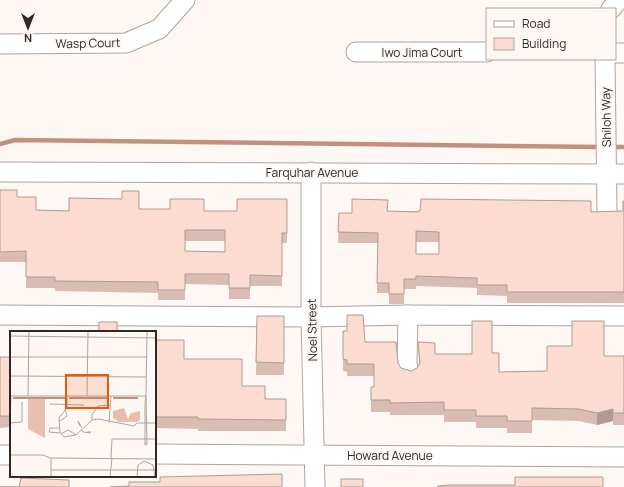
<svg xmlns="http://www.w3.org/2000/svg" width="624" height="487" font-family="Manrope,sans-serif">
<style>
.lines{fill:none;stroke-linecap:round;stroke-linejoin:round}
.stream{stroke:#c1917e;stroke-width:4.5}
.minor-casing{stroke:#b0a39d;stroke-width:21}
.minor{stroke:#fff;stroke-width:19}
.wall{fill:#d9bdb3;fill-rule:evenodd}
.shaded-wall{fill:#b09a92}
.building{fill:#fcdcd0;stroke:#b09a92;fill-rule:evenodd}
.labels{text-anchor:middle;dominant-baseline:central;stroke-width:3.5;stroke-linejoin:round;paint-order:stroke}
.street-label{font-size:12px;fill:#2e2826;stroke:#fef8f5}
.inset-river{fill:none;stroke:#c1917e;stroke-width:2}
.inset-road{fill:none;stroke:#aba5a2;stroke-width:1}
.view{fill:#e8590c;fill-opacity:0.15;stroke:#e8590c;stroke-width:2}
.inset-edge{fill:none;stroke:#2e2826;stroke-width:2}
</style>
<rect width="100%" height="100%" fill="#fef8f5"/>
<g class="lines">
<g class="stream">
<polyline points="0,144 15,140 602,147"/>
<polyline points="611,147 624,147"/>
</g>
<defs>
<g id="minor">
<polyline points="611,9 618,0"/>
<polyline points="0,44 126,43 159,29 185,0"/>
<polyline points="356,52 487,52"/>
<polyline points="615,53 624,53"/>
<polyline points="605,59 607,211"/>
<polyline points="0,172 624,174"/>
<polyline points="311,172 311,317 315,487"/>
<polyline points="0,315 311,317 408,315 624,316"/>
<polyline points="408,315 407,363 409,372"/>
<polyline points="155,454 624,457"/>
<polyline points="0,455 11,455"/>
</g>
</defs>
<use href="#minor" class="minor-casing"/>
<use href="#minor" class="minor"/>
</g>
<g class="wall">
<path d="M0,190L17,197L36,210L69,211L139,209L204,211H237L287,199V243H282V286H250V299H229V285L185,284V300H158V293L55,291V288H26V262H0ZM185,241H225V252L185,251Z"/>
<path d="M624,201V303H507V296L477,295V288L416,286V289H404V304H389V293H377L378,243H338L339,213H352L387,211L591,212L623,211ZM416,242H439V254H416Z"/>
<polygon points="257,316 284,316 284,375 256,375"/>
<polygon points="343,331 347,331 398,363 401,368 411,371 417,368 419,364 418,342 435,354 472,354 492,353 499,372 547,371 604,356 624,356 624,425 613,425 613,421 597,425 579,421 532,420 532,433 507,433 507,428 476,428 476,422 444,422 444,415 390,415 390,412 371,412 371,387 374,387 374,376 347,376 347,372 343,371"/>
<polygon points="155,340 184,359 242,386 265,399 286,399 286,431 198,431 198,429 155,428"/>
<polygon points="0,357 11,357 11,427 0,428"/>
</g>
<polygon class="shaded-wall" points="613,409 613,421 597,425 597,413"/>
<g class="building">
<path d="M0,190H17V197H36V210L69,211V198L122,199V191H139V209H170V199H204V211H237V199H287V233H282V276L250,275V288H229V274H185V290H158V282L55,281V277H26V251L0,252ZM185,230H225V252L185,251Z"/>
<path d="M352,199L388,200L387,211L416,212L420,211L421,199L591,201V212L623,211V201H624V292H507V285H477V278L416,276V279H404V294H389V283H377L378,233L338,232L339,213H352ZM416,231L439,232V254H416Z"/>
<polygon points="347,315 363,315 365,342 396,342 398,363 401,368 411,371 417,368 420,363 418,342 435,343 435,354 472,354 472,321 492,321 492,353 499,353 499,372 547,371 547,346 572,346 572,321 604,321 604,356 624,356 624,413 613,413 613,409 597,413 579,409 532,408 532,421 507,421 507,416 476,416 476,410 444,410 444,402 390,403 390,400 371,400 371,387 374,387 374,364 347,364 347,360 343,359 343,331 347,331"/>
<polygon points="257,316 284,316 284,363 256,362"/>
<rect x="99" y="322" width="18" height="10"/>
<rect x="29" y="331" width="21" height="1"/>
<polygon points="155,340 184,340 184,359 242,359 242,386 265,386 265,399 286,399 286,420 198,419 198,417 155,417"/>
<rect x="0" y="357" width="11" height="59"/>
<polygon points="282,474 282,487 110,487 129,486 129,482 160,482 160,477"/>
<polygon points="515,477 603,477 603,487 438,487 438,486 448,485 515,485"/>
<polygon points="21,478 69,480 69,487 0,487 19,487"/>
<rect x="341" y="479" width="22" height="8"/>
</g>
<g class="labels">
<g class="street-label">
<text transform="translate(88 43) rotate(-1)">Wasp Court</text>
<text x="422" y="52">Iwo Jima Court</text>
<text transform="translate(606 117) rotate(-91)">Shiloh Way</text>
<text x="312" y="172">Farquhar Avenue</text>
<text transform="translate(312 330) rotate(-91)">Noel Street</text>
<text x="390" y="455">Howard Avenue</text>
</g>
</g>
<g transform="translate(10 331)">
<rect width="146" height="146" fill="#fef8f5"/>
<path d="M18,68H35V107L18,98ZM114,77L118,88L121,82L130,80V89L127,91H109L103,87V80Z" fill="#e8bfaf"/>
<path class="inset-river" d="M3,67H55M59,67H99M103,67H128"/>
<path class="inset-road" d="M0,5L146,7M0,26H137M0,45L136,46M0,65H136L137,0M18,65L19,0M57,65V77L49,87L50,101L54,106L66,104L82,89L89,88L124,95L127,92H146M77,65L78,0M136,65L137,113L135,114V72ZM40,73L74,74M82,89V84L88,75L100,74M50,90L57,85L55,78M12,91V71M0,92L1,65M0,92L12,91M99,92L101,65M70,95L68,90L72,97M50,97H40L39,101L50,102M71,99L73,101L80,102L81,101H77M51,103L58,99L66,104M0,124H33L40,127L146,128M101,127L102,108H146M41,139H146M41,146V127M100,146L102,127M127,146L128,134L134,130L143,134L145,146"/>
<path class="view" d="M56,44H98V77H56Z"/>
<rect width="146" height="146" class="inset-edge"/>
</g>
<rect x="486" y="8" width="130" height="52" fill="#fef8f5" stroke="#aba5a2"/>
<rect x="494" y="21" width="20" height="6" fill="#ffffff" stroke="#aba5a2"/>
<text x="522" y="28" font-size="12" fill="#2e2826">Road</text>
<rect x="494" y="38" width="20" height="12" fill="#fcdcd0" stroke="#aba5a2"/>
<text x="522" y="48" font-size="12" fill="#2e2826">Building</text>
<g transform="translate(28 28) rotate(180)" stroke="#fef8f5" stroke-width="3" paint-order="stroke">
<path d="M0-3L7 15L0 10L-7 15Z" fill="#2e2826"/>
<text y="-6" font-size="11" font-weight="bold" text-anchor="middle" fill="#2e2826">N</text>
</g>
</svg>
